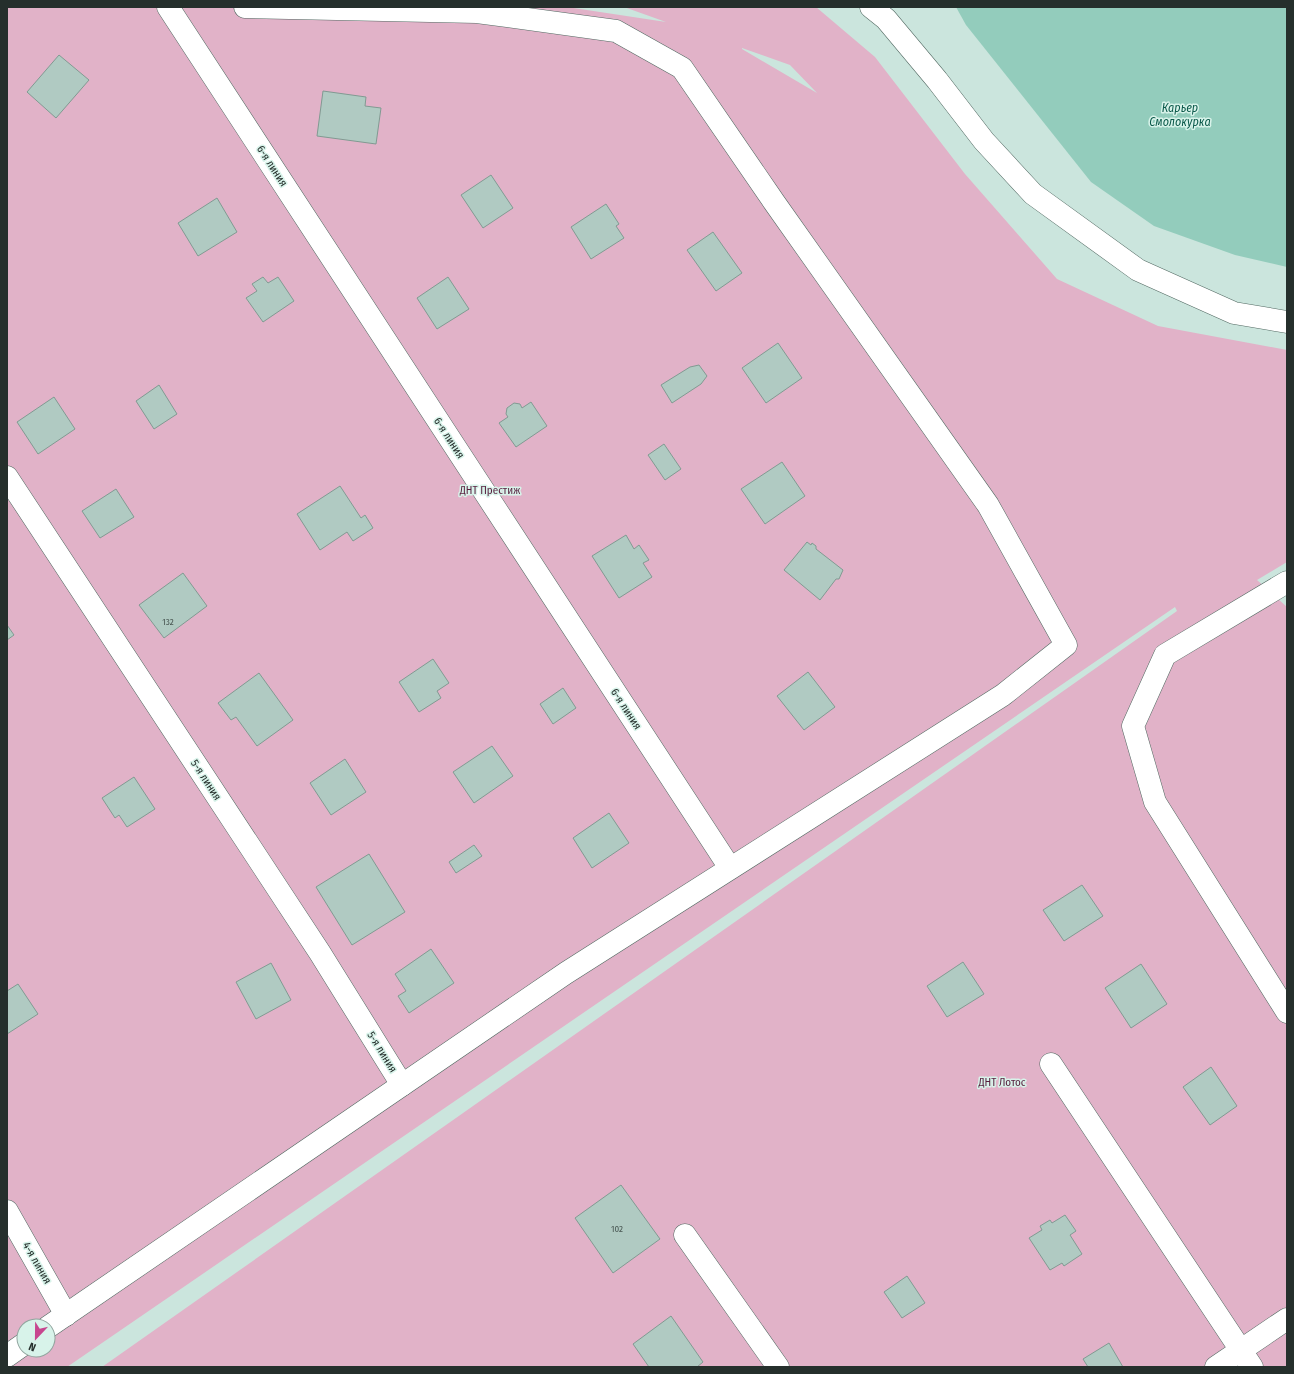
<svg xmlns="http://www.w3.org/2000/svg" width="1294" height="1374" font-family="'Fira Sans Condensed',sans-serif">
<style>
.green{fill:#e1b2c8;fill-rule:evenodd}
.water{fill:#93ccbc}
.building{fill:#b0cac2;stroke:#819a92}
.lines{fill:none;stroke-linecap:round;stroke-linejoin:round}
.minor-casing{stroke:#526962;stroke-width:23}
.tertiary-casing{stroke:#526962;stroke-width:23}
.minor{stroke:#fff;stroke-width:22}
.tertiary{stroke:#fff;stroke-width:22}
.labels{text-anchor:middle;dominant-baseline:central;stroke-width:3;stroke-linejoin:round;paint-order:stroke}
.number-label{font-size:9px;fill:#485652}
.street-label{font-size:11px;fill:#252f2c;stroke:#d8f3ea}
.park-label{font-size:11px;fill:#581f3e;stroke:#d8f3ea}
.water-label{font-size:12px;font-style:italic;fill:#0b594a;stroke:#d8f3ea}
</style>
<rect width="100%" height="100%" fill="#cbe5dd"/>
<path class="green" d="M7,7H567L666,22L624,7H816L875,57L965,174L1057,279L1158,326L1287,350V562L1257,580L1287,607V1367H102L1177,611L1175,607L67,1367H7ZM742,48L790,65L817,93L742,49ZM24,1326H48V1350H24Z"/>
<polygon class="water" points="956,7 1287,7 1287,267 1235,255 1154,226 1091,182 966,25"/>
<g class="building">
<polygon points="59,55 89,80 56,118 27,92"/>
<polygon points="323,91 366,97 365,106 381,108 376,144 317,136"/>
<polygon points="491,175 513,208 483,228 461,195"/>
<polygon points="217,198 237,232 198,256 178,223"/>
<polygon points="606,204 619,224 616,226 624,238 591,259 571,227"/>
<polygon points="713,232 742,273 716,291 687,250"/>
<polygon points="263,277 268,283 278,277 294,301 263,322 246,298 257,291 252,284"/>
<polygon points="448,277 469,309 437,329 417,298"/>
<polygon points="778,343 802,378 766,403 742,368"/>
<polygon points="699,365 707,376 701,384 672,403 661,385 690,367"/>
<polygon points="159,385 177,414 154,429 136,401"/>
<polygon points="54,397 75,429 38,454 17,422"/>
<polygon points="531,402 547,426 516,447 499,423 508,417 506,414 507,408 514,403 520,404 522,408"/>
<polygon points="664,444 681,469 665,480 648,455"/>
<polygon points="782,462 805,496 765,524 741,489"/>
<polygon points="340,486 361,518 365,515 373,528 353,541 347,532 320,550 297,514"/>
<polygon points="116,489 134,517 100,538 82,511"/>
<polygon points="626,535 634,549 639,545 649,560 643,563 652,577 619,598 592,556"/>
<polygon points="807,542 811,545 812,543 816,546 816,549 843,570 839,579 836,579 820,600 784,570"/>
<polygon points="183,573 207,606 164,638 139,605"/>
<polygon points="7,625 14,635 7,640"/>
<polygon points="433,659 449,683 437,691 441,698 419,712 399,682"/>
<polygon points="808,672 835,707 804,730 777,696"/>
<polygon points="259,673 293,720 257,746 236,717 231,720 218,703"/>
<polygon points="563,688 576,708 553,724 540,704"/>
<polygon points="492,746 513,776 474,803 453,772"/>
<polygon points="345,759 366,792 331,815 310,783"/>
<polygon points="134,777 155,809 127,827 119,815 115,818 102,798"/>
<polygon points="609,813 629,843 592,868 573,838"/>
<polygon points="474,845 482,856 456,873 449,862"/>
<polygon points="369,854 405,912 352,945 316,887"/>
<polygon points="1082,885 1103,916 1064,941 1043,910"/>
<polygon points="431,949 454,983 409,1013 398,996 406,991 395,974"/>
<polygon points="963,962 984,994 947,1017 927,986"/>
<polygon points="271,963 291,1000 256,1019 236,982"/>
<polygon points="1141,964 1167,1004 1131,1028 1105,988"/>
<polygon points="18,984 38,1014 7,1034 7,991"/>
<polygon points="1211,1067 1237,1106 1210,1125 1183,1087"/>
<polygon points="621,1185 660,1239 613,1273 575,1218"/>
<polygon points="1065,1215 1076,1231 1070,1235 1082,1254 1064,1266 1062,1263 1050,1270 1029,1238 1042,1230 1040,1226 1050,1220 1052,1223"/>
<polygon points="907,1276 925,1303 902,1318 884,1292"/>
<polygon points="671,1316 703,1362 697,1367 649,1367 633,1344"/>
<polygon points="1109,1343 1123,1367 1088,1367 1083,1359"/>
</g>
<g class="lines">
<defs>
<g id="minor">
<polyline points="168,7 730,868"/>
<polyline points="7,477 320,953 402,1085"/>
<polyline points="1287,582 1165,655 1133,726 1155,802 1287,1012"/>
<polyline points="1051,1064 1252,1367"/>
<polyline points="7,1211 66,1315"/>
<polyline points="685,1235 778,1367"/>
<polyline points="48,1327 566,973 1003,695 1066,645 988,505 774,202 682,68 616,31 477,12 245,7"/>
<polyline points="7,1356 24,1344"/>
<polyline points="1216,1367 1287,1319"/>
</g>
<polyline id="tertiary" points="871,7 886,19 937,80 984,141 1033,194 1138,270 1234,313 1287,322"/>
</defs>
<use href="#minor" class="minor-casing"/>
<use href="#tertiary" class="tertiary-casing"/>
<use href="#minor" class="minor"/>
<use href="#tertiary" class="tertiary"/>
</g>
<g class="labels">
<g class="number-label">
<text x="168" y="622">132</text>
<text x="617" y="1229">102</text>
</g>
<g class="street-label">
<text transform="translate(272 166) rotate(57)">6-я линия</text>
<text transform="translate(449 438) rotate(57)">6-я линия</text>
<text transform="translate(626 709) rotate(57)">6-я линия</text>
<text transform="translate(206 780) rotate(57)">5-я линия</text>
<text transform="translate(382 1052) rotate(58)">5-я линия</text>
<text transform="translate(37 1263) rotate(60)">4-я линия</text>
</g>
<g class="park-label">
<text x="490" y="490">ДНТ Престиж</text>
<text x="1002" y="1082">ДНТ Лотос</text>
</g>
<g class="water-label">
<text x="1180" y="108">Карьер<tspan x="1180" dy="14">Смолокурка</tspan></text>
</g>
</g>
<rect width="1294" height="1374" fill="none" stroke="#252f2c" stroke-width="16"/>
<g transform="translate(36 1338) rotate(202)"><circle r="19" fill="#d8f3ea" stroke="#90a59e"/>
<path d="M0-3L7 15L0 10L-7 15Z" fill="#c7468f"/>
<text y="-6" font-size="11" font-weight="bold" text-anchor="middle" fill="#252f2c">N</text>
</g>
</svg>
